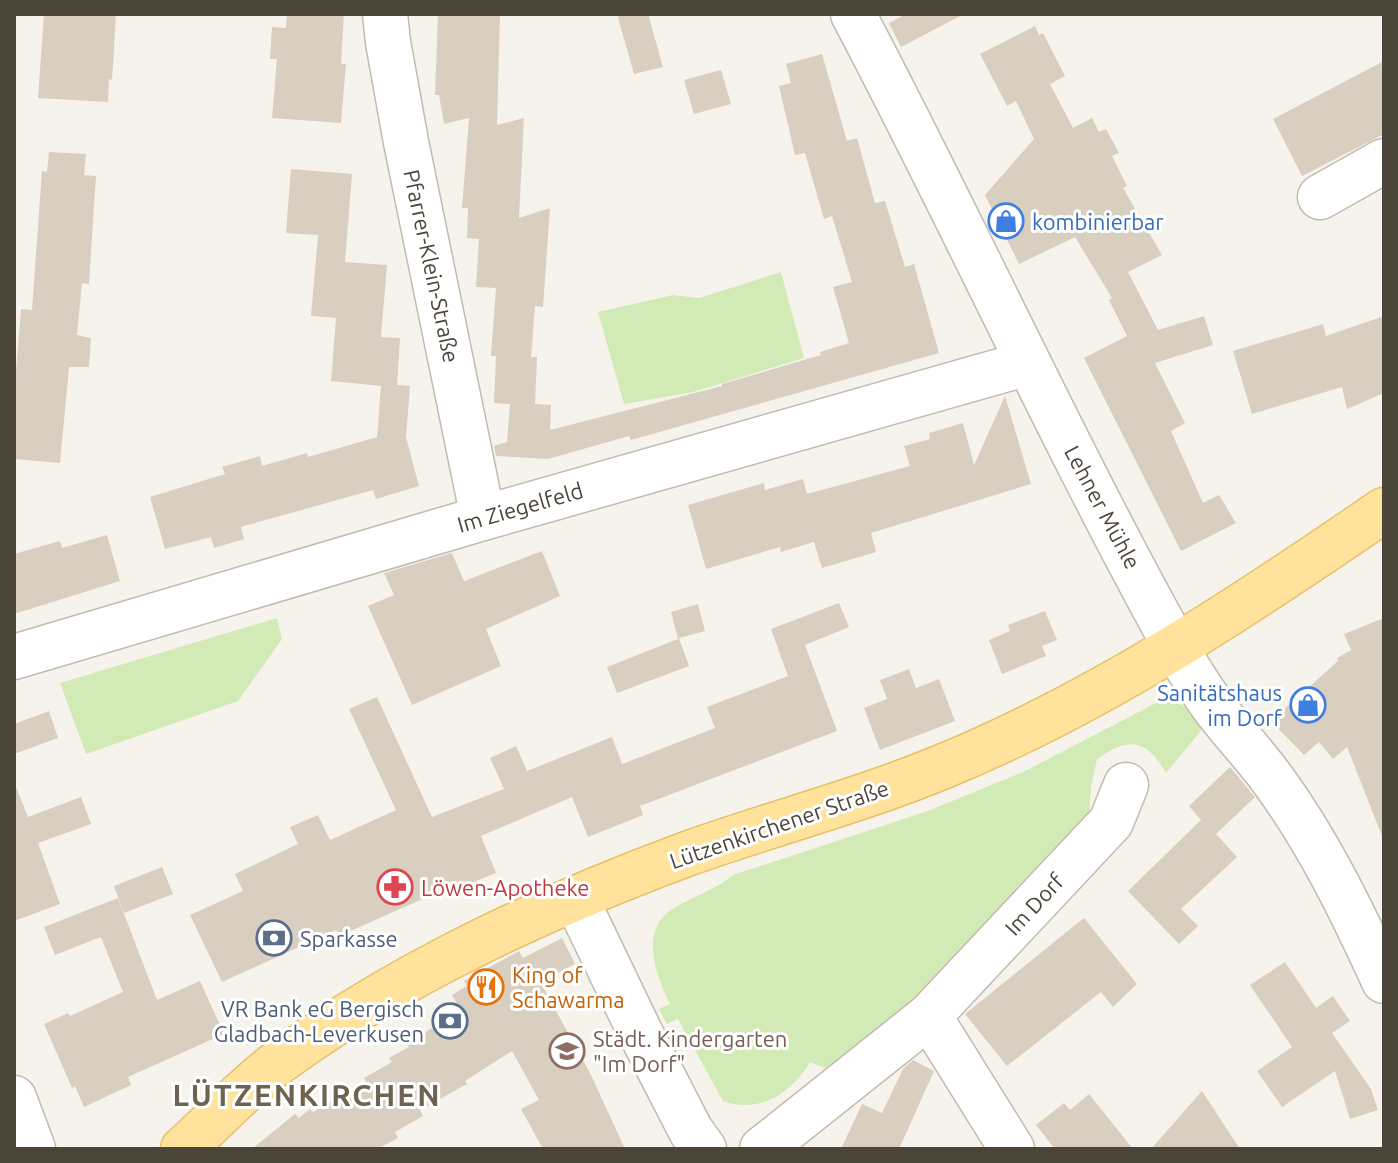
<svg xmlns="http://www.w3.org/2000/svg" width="1398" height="1163" font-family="Ubuntu,sans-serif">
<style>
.green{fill:#d2eab5}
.building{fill:#d8cfc1}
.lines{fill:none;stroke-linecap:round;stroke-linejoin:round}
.minor-casing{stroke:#c2bbae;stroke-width:47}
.major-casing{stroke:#e6c16a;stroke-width:47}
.minor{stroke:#fff;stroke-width:44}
.major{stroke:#ffe39c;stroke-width:44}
.labels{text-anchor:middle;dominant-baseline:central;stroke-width:6;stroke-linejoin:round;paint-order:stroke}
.shop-label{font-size:22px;fill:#366cbe;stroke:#fff;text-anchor:start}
.street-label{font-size:22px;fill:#4b4439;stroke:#fff}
.health-label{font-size:22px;fill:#be3a42;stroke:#fff;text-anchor:start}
.service-label{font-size:22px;fill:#4e5e75;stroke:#fff;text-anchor:start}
.food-label{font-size:22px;fill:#c56008;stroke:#fff;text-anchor:start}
.education-label{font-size:22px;fill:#785e54;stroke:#fff;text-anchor:start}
.district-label{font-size:30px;font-weight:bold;letter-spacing:2px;fill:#6e6250;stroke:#fff}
</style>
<rect width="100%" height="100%" fill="#f6f3ec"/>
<g class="green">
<polygon points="781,272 804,358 693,392 624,404 598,312 673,295 699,298"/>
<polygon points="277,618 282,639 238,701 86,754 60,683"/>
<path d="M1170,701C1187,706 1194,712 1204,727L1166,773C1147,739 1129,736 1097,759L1091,787L1089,819L972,947L830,1070L810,1062C791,1094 759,1114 723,1101L678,1019L667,1024L659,1009L670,1004C656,976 638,929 674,908C694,896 715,890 733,875L928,811L1025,771L1156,703Z"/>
</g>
<g class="building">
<polygon points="44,14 116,14 112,80 109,79 108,102 38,98"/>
<polygon points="287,14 344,14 341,64 346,64 341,123 272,118 277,59 270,59 272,27 286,28"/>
<polygon points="438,14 500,14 497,125 524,118 519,218 550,208 543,307 535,306 531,357 537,357 535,404 551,405 550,430 722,386 722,384 821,355 820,352 849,343 833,287 852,282 832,216 824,219 805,153 795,155 779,86 791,83 786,64 822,54 847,141 857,138 875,203 885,201 905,267 914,264 939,353 631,440 629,436 548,459 496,456 494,446 507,442 510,404 494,403 496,356 491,356 496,288 476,287 479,239 467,238 468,208 462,208 469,118 444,124 439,95 435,95"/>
<polygon points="617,14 648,14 663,67 634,74"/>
<polygon points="906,14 964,14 901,47 889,23"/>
<polygon points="1035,26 1039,35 1043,33 1065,76 1050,84 1073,128 1092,118 1099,132 1106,129 1119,153 1112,156 1127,186 1123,188 1162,255 1128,272 1158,330 1204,316 1213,345 1155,363 1185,423 1171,431 1203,503 1219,495 1236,523 1181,551 1084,358 1127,336 1109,300 1112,298 1075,237 1019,264 985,195 1034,139 1016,101 1007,106 980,54"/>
<polygon points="1384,61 1384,134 1302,176 1273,119"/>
<polygon points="721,70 731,104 694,114 684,80"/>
<polygon points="49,152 86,154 84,175 96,176 89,284 82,283 77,335 91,338 89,367 69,367 60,463 14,459 14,395 21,309 32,310 42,171 47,172"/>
<polygon points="291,169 352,174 345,262 387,265 381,337 400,338 397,385 410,386 406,437 419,486 376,499 373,490 241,527 244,539 214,548 211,537 165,549 150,497 225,474 222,467 260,456 262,466 307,453 308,457 377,437 381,386 331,381 336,318 311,316 318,235 286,233"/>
<polygon points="1384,316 1384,393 1347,409 1342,387 1252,414 1233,351 1323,324 1326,336"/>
<polygon points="1005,396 1031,484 871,533 876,552 822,568 814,542 781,552 780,547 706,569 688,505 764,483 765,490 803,479 807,494 910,466 904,446 930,439 929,433 963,423 974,465"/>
<polygon points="107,535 120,581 14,614 14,554 60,541 62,548"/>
<polygon points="542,551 560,596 486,629 501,666 412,705 368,606 394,595 384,573 452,553 464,581"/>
<polygon points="839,603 849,627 805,645 837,731 640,806 643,815 588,837 572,797 481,836 496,873 454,890 452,886 339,936 336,930 222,982 190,915 243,891 235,874 298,844 290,827 318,815 330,840 396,810 349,709 377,697 432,817 504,789 490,758 516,746 527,771 612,737 622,764 715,728 707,707 788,676 771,629"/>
<polygon points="698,604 705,631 679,638 689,666 617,693 607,667 678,639 671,612"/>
<polygon points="1045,611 1057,640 1042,646 1046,656 1002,674 989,640 1010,631 1008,625"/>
<polygon points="1384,618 1384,836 1382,836 1347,747 1333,759 1319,742 1304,755 1271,721 1338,661 1337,658 1351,650 1344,634"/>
<polygon points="909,669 916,688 939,679 955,721 880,750 864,708 887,699 880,680"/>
<polygon points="49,711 58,738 14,754 14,724"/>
<polygon points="1230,767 1255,797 1216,834 1237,857 1181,909 1198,926 1179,944 1128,891 1201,820 1189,806"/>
<polygon points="14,787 16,787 28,817 81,797 91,824 38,843 60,904 14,921"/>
<polygon points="162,867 173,894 124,913 114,886"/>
<polygon points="118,898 157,1000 200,981 224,1034 128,1077 131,1085 84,1107 75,1086 72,1088 44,1024 68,1013 70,1016 123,992 101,937 55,955 44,927"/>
<polygon points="1084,918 1137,984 1113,1007 1101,992 1007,1066 965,1014"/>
<polygon points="562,938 575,964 548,978 549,981 542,985 591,1075 625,1149 543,1149 521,1109 539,1100 512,1051 465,1081 467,1084 420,1110 423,1116 395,1132 398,1138 377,1149 252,1149 295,1114 299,1118 310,1109 313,1112 366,1082 364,1078 392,1062 389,1058 409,1047 407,1043 434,1027 432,1023 459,1007 452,995 467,986 464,981 519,951 523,958"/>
<polygon points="1285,962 1316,1008 1333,996 1350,1021 1332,1033 1371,1089 1378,1110 1350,1119 1335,1071 1282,1107 1257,1071 1292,1047 1250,985"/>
<polygon points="913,1060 934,1071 899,1149 841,1149 862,1104 882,1113 903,1069"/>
<polygon points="1202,1091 1240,1149 1151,1149"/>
<polygon points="1089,1094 1133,1149 1055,1149 1036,1125 1064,1103 1070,1110"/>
</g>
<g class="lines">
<defs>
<g id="minor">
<polyline points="385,14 388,42 406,142 483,518"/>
<path d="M853,14C963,222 1060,438 1174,644C1188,669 1205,697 1224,720C1240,740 1258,759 1273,780C1319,843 1352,911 1384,981"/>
<polyline points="1320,197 1384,161"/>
<polyline points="14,657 483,518 1028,363"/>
<polyline points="576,899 638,1028 691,1131 704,1149"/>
<polyline points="929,1016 1012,1149"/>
<polyline points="14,1098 33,1149"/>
<polyline points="762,1149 929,1016 1111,822 1126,785"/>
</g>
<path id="major" d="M183,1149C215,1120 246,1086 280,1061C403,972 542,908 684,855C770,824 860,801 944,766C1102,701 1244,606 1384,510"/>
</defs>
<use href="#minor" class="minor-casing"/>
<use href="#major" class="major-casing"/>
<use href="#minor" class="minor"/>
<use href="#major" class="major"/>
</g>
<defs>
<symbol id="shop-ring" viewBox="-11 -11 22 22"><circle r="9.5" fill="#fff" stroke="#3f7fe0" stroke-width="1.5"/><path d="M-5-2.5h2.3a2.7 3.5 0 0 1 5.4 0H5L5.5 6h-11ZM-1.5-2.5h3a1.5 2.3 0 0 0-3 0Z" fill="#3f7fe0"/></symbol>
<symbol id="pharmacy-ring" viewBox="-11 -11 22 22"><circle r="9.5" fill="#fff" stroke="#e0444e" stroke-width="1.5"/><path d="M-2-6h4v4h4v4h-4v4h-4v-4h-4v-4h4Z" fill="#e0444e"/></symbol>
<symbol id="bank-ring" viewBox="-11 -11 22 22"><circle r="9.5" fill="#fff" stroke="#5c6f8a" stroke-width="1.5"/><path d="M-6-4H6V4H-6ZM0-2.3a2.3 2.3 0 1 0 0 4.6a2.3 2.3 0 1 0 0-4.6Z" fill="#5c6f8a"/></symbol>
<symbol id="restaurant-ring" viewBox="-11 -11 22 22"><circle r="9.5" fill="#fff" stroke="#e8710a" stroke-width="1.5"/><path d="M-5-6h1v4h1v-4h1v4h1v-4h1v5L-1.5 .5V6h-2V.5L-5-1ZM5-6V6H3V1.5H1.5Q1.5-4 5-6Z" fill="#e8710a"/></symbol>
<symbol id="school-ring" viewBox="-11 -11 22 22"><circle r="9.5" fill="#fff" stroke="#8d6e63" stroke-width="1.5"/><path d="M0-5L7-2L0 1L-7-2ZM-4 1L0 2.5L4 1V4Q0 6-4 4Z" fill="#8d6e63"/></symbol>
</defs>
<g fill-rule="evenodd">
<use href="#shop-ring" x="986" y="201" width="40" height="40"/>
<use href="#shop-ring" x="1288" y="685" width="40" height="40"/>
<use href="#pharmacy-ring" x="375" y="867" width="40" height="40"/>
<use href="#bank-ring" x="254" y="918" width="40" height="40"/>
<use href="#restaurant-ring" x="466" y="967" width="40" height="40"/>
<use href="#bank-ring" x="430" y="1001" width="40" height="40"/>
<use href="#school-ring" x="547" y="1031" width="40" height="40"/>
</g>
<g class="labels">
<g class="shop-label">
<text x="1032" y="221">kombinierbar</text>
<text x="1282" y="692" text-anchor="end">Sanitätshaus<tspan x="1282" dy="25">im Dorf</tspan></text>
</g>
<g class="street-label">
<text transform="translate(432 266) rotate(78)">Pfarrer-Klein-Straße</text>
<text transform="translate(520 507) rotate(-16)">Im Ziegelfeld</text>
<text transform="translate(1103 507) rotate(62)">Lehner Mühle</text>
<text transform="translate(779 824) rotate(-19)">Lützenkirchener Straße</text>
<text transform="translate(1034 904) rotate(-47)">Im Dorf</text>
</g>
<g class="health-label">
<text x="421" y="887">Löwen-Apotheke</text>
</g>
<g class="service-label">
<text x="300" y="938">Sparkasse</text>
<text x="424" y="1008" text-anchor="end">VR Bank eG Bergisch<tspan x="424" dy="25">Gladbach-Leverkusen</tspan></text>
</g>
<g class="food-label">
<text x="512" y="974">King of<tspan x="512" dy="25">Schawarma</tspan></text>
</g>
<g class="education-label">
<text x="593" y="1038">Städt. Kindergarten<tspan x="593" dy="25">"Im Dorf"</tspan></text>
</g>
<g class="district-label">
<text x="307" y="1095">LÜTZENKIRCHEN</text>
</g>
</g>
<rect width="1398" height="1163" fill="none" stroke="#4b4439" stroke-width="32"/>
</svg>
